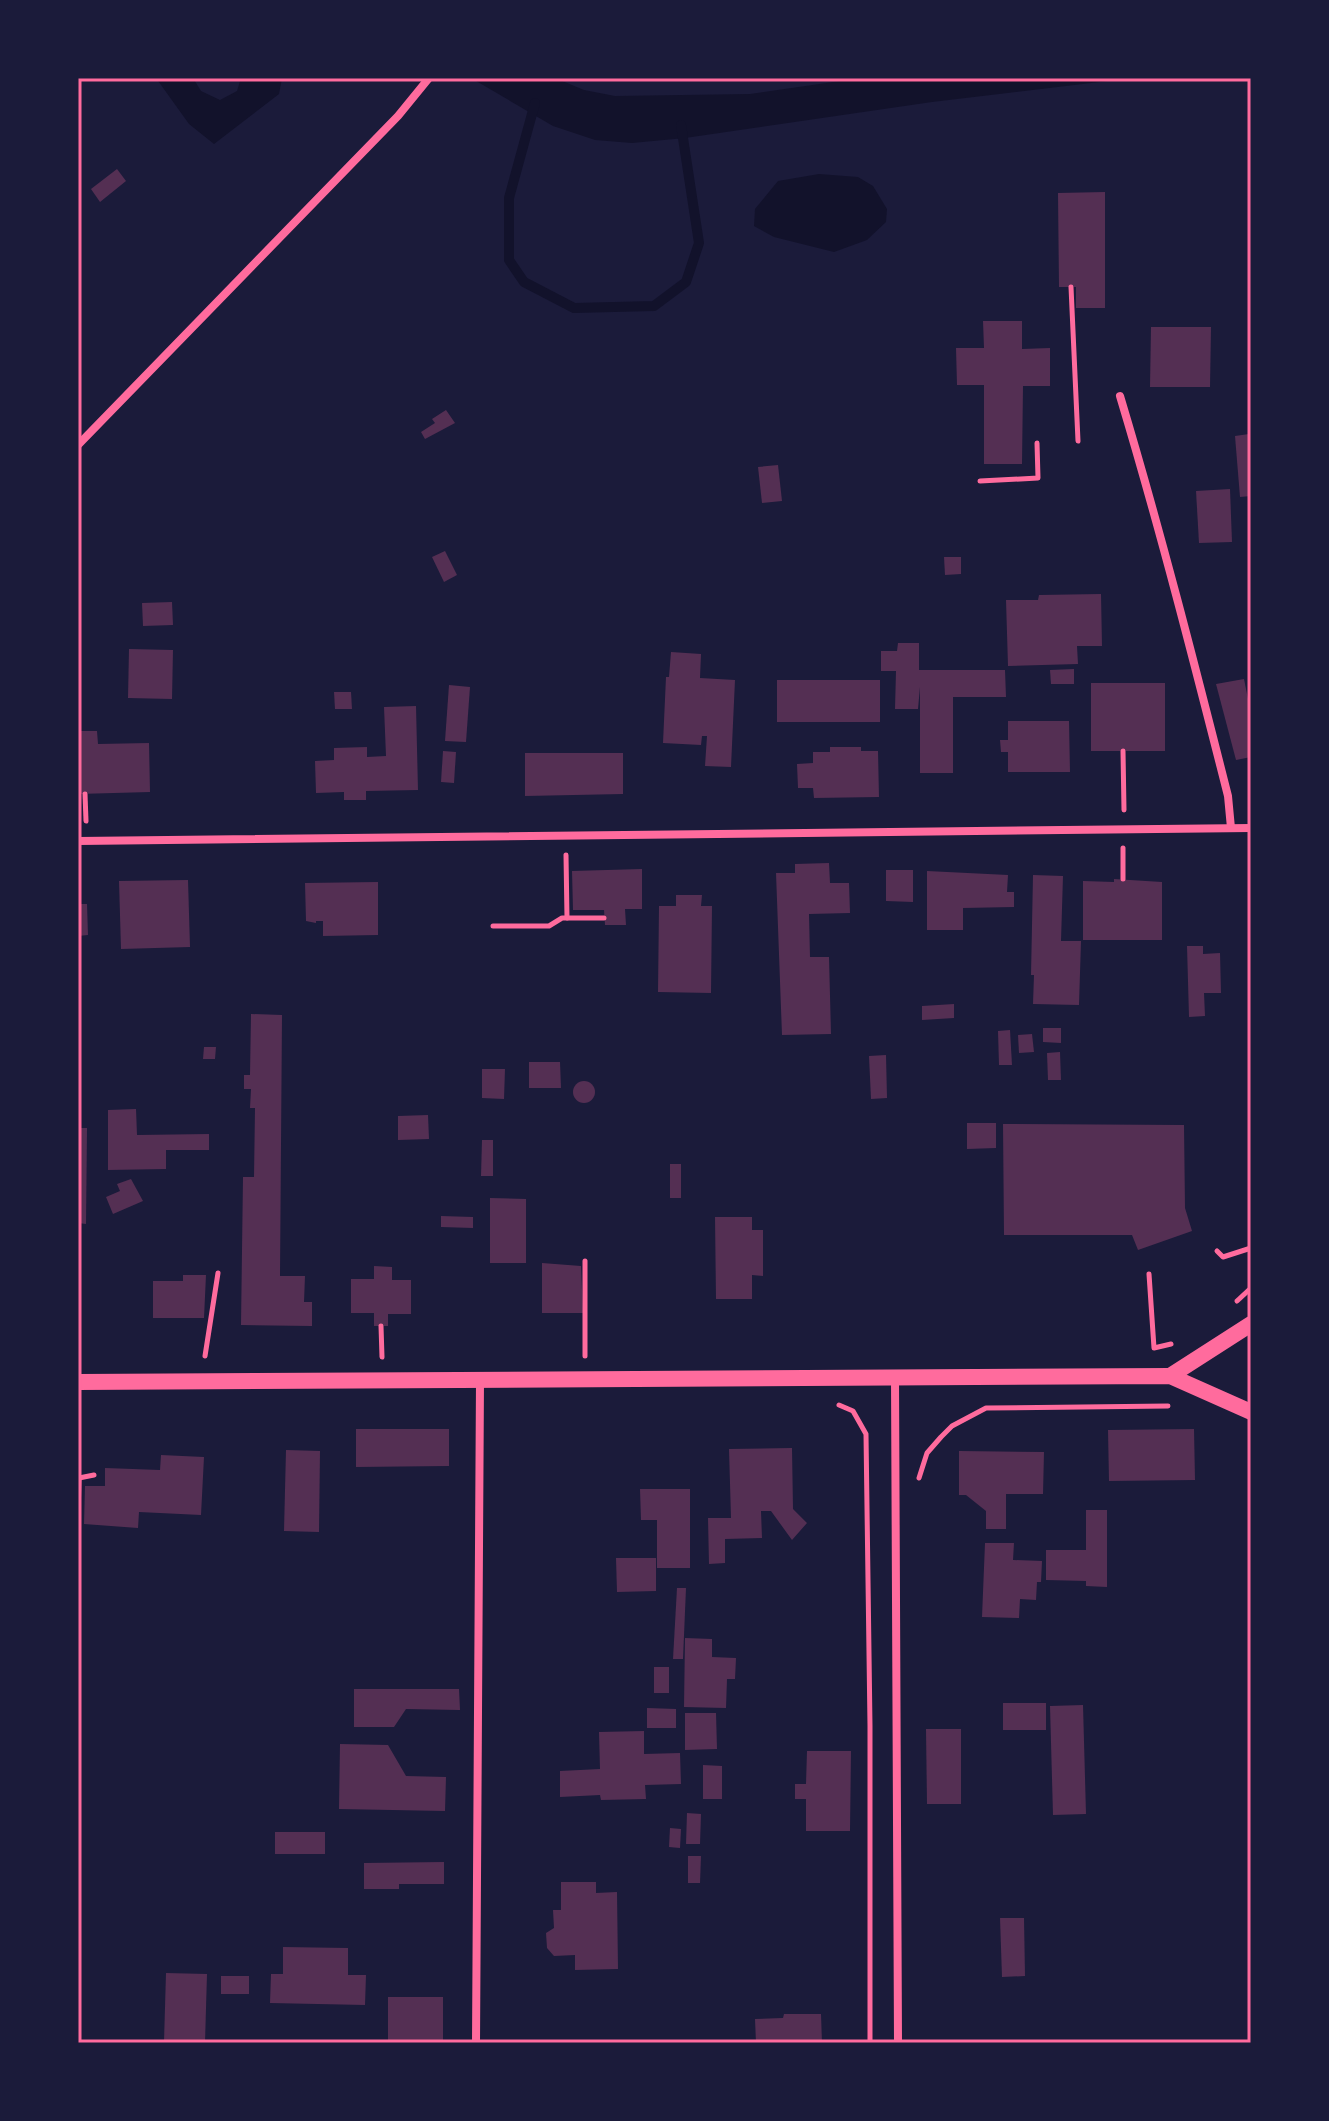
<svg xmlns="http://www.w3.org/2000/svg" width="1329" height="2121" font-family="Karla,sans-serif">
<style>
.water{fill:#12122b}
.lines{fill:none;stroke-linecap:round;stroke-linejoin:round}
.stream{stroke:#12122b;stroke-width:10}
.building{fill:#542f53}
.path{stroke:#ff6b9d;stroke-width:5}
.minor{stroke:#ff6b9d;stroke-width:8}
.secondary{stroke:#ff6b9d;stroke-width:16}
.neatline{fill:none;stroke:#ff6b9d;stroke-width:3}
</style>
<rect width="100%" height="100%" fill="#1b1b3a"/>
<g class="water">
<polygon points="156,78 193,78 201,91 220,100 237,91 241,78 282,78 279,94 214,144 189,124"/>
<polygon points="471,78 555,78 584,90 615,96 750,94 861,78 1133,78 932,102 685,138 632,143 595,140 553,126"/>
<polygon points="819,174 858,177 873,186 887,209 886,222 867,240 834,252 774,237 754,226 755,209 778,181"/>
</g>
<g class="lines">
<polyline class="stream" points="535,103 509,198 509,260 524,282 574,308 654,306 686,282 699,243 681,125"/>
</g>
<g class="building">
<polygon points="117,169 126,181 100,202 91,189"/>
<polygon points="1105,192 1105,308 1076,308 1076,287 1059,287 1058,193"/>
<polygon points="983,321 1022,321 1022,349 1050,348 1050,386 1023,386 1022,464 984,464 984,385 957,385 956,348 984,348"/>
<polygon points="1151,327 1211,327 1210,387 1150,387"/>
<polygon points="446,410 455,423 425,439 421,432 435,423 432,419"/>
<polygon points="1249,434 1251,496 1240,497 1235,436"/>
<polygon points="778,465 782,501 762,503 758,467"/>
<polygon points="1230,489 1232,542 1199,543 1196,491"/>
<polygon points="445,551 457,575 444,582 432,557"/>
<polygon points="944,557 961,557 961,574 945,575"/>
<polygon points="1101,594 1102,646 1077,646 1078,664 1008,666 1006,600 1038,600 1039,595"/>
<polygon points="172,602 173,625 143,626 142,603"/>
<polygon points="898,643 919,643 919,670 1005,670 1006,697 953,697 953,773 920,773 920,687 918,709 895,709 896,671 881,671 881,651 897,651"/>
<polygon points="129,649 173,650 172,699 128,698"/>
<polygon points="671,652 701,654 700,678 735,680 731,767 705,766 707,736 702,736 701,745 663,743 666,677 669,677"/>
<polygon points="1074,669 1074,684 1051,684 1050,670"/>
<polygon points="1244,679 1251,714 1251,757 1236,760 1216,684"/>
<rect x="777" y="680" width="103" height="42"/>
<rect x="1091" y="683" width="74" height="68"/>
<polygon points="449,685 470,687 466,742 445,741"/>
<polygon points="334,692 351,692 352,709 335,709"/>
<polygon points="416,706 418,790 366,791 366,800 344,800 344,792 316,793 315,761 334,760 334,748 367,747 367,757 386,756 384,707"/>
<polygon points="1008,721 1069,721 1070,772 1008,772 1008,752 1001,752 1000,740 1008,740"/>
<polygon points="78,731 97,731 98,744 149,743 150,792 78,794"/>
<polygon points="830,747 861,747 861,751 878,751 879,797 814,798 813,788 798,788 797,764 813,763 813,752 830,752"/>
<polygon points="443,751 456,752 454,783 441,782"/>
<polygon points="525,753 623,753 623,794 525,796"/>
<polygon points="829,863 830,883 849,883 850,913 809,914 810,957 829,957 831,1034 782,1035 776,873 795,873 795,864"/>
<polygon points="642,869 642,909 625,909 626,925 605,925 604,910 573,910 572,871"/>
<polygon points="886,870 913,870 913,902 886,901"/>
<polygon points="927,871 1008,875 1007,892 1014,892 1014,907 963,908 963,930 927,930"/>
<polygon points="1033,875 1063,876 1061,941 1081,941 1079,1005 1033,1004 1034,975 1031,975"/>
<polygon points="1114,879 1162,882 1162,940 1083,940 1083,881 1114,882"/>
<polygon points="188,880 190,947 121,949 119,881"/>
<polygon points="378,882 378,935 323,936 323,921 316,921 316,923 306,921 305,883"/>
<polygon points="676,895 702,895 701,906 712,906 711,993 658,992 659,906 676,906"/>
<polygon points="78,904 87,904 88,935 78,936"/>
<polygon points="1187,946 1203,946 1203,954 1220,953 1221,993 1204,993 1205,1016 1189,1017"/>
<polygon points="954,1004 954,1018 922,1020 922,1006"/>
<polygon points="251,1014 282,1015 280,1276 305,1276 304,1302 312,1302 312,1326 241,1325 243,1177 254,1177 255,1108 250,1108 251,1089 244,1089 244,1075 250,1075"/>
<polygon points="1043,1028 1061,1028 1061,1043 1043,1042"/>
<polygon points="1010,1030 1012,1065 999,1065 998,1031"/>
<polygon points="1032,1034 1034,1052 1019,1053 1018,1035"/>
<polygon points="204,1047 216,1047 215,1059 203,1059"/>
<polygon points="1060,1052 1061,1080 1048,1080 1047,1053"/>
<polygon points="886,1055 887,1098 871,1099 869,1056"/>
<polygon points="529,1062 560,1062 561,1088 529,1088"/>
<polygon points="482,1069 505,1069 504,1099 482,1098"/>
<circle cx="584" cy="1092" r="11"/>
<polygon points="136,1109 137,1135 209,1134 209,1150 166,1150 166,1169 108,1170 108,1110"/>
<polygon points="428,1115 429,1139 398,1140 398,1116"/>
<polygon points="967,1123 996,1123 996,1148 967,1149"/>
<polygon points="1003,1124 1184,1125 1185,1208 1192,1231 1138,1250 1132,1235 1004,1235"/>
<polygon points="78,1128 87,1128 86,1224 78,1223"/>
<polygon points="482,1140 493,1140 493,1176 481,1176"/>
<rect x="670" y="1164" width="11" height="34"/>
<polygon points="131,1179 143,1201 113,1214 106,1197 120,1191 117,1184"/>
<polygon points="490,1198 526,1199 526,1263 490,1263"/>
<polygon points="441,1216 473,1217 473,1228 441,1227"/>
<polygon points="715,1217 752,1217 752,1230 763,1230 763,1276 752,1275 752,1299 716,1299"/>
<polygon points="542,1263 581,1266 583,1313 542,1313"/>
<polygon points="374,1266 392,1267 392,1280 411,1280 411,1314 388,1314 388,1326 374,1326 374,1313 351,1313 351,1279 374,1279"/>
<polygon points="183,1275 206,1275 204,1318 153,1318 153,1281 183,1281"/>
<polygon points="356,1429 449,1429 449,1466 356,1467"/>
<polygon points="1194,1429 1195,1480 1109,1481 1108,1430"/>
<polygon points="792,1448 793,1509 807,1523 792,1540 771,1511 761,1511 762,1538 725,1539 725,1563 709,1564 708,1518 731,1518 729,1449"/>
<polygon points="286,1450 320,1451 319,1532 284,1531"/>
<polygon points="959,1451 1044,1452 1043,1494 1006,1494 1006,1529 986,1529 986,1511 966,1495 959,1495"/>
<polygon points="161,1455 204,1457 201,1515 139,1512 138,1528 84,1524 85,1486 105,1486 105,1468 160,1470"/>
<polygon points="640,1489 690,1489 690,1568 657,1568 657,1520 641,1520"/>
<polygon points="1086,1510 1107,1510 1107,1587 1086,1586 1086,1581 1046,1580 1046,1550 1086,1550"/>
<polygon points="985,1543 1014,1543 1013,1560 1042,1561 1041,1582 1037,1582 1036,1600 1020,1599 1019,1618 982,1617"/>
<polygon points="616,1558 656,1558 656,1591 617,1592"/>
<polygon points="677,1588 686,1588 683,1659 673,1659"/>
<polygon points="685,1638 712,1639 712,1657 736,1658 735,1679 727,1679 726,1708 684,1707"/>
<rect x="654" y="1667" width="15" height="26"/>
<polygon points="354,1689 459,1689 460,1710 406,1709 394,1727 354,1727"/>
<rect x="1003" y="1703" width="43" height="27"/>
<polygon points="1083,1705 1086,1814 1053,1815 1050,1706"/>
<polygon points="647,1708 676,1709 676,1728 647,1728"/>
<polygon points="685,1713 716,1713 717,1749 685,1750"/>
<polygon points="926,1729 961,1729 961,1804 927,1804"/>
<polygon points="644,1731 644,1754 680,1753 681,1784 645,1785 646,1799 601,1800 600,1795 560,1797 560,1771 600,1769 599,1732"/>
<polygon points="340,1744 388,1745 406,1776 446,1777 445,1811 339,1809"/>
<polygon points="807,1751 851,1751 850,1831 806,1831 806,1799 795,1799 795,1784 806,1784"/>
<polygon points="703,1765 722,1766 722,1799 703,1799"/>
<polygon points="687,1813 701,1814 700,1844 686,1844"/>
<polygon points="670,1828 681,1829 680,1848 669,1847"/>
<rect x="275" y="1832" width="50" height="22"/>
<polygon points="688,1856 701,1856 700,1883 688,1883"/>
<polygon points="444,1862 444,1884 399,1884 399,1889 364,1889 364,1863"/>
<polygon points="561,1882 596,1882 596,1893 617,1892 618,1969 575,1970 575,1955 554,1956 547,1948 546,1933 554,1928 553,1910 561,1910"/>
<polygon points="1000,1918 1024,1918 1025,1976 1002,1977"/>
<polygon points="283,1947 348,1948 348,1975 366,1975 365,2005 270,2003 271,1974 283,1974"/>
<polygon points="166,1973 207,1974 205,2043 164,2042"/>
<rect x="221" y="1976" width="28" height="18"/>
<rect x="388" y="1997" width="55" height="46"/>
<polygon points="784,2014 821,2014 822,2043 756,2043 755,2019 783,2018"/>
</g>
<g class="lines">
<g class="path">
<polyline points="1071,287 1078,441"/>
<polyline points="980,481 1038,478 1037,443"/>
<polyline points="1123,751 1124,810"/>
<polyline points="85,794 86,821"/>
<polyline points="1123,848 1123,879"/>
<polyline points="566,855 567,918"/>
<polyline points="493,926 549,926 562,918 604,918"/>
<polyline points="1217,1251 1223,1257 1251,1248"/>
<polyline points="1149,1274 1154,1348 1171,1344"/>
<polyline points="1237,1301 1251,1288"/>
<polyline points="381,1326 382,1357"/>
<polyline points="205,1356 218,1273"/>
<polyline points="585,1356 585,1261"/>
<polyline points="839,1405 853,1411 866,1434 870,1726 870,2043"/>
<polyline points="79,1478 94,1475"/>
<polyline points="919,1478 927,1453 941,1437 952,1426 986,1408 1168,1406"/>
<polyline points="78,1518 79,1478"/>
</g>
<g class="minor">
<path d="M1120,396C1160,529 1194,662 1228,796L1231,828"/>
<polyline points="78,445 398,116 429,78"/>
<polyline points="78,841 1251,828"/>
<polyline points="895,1378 898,2043"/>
<polyline points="476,2043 480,1381"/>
</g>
<g class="secondary">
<polyline points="1170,1376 1251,1324"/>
<polyline points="78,1382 1170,1376 1251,1412"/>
</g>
</g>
<rect width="1329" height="2121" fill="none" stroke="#1b1b3a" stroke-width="160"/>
<rect x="80" y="80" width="1169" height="1961" class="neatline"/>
</svg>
